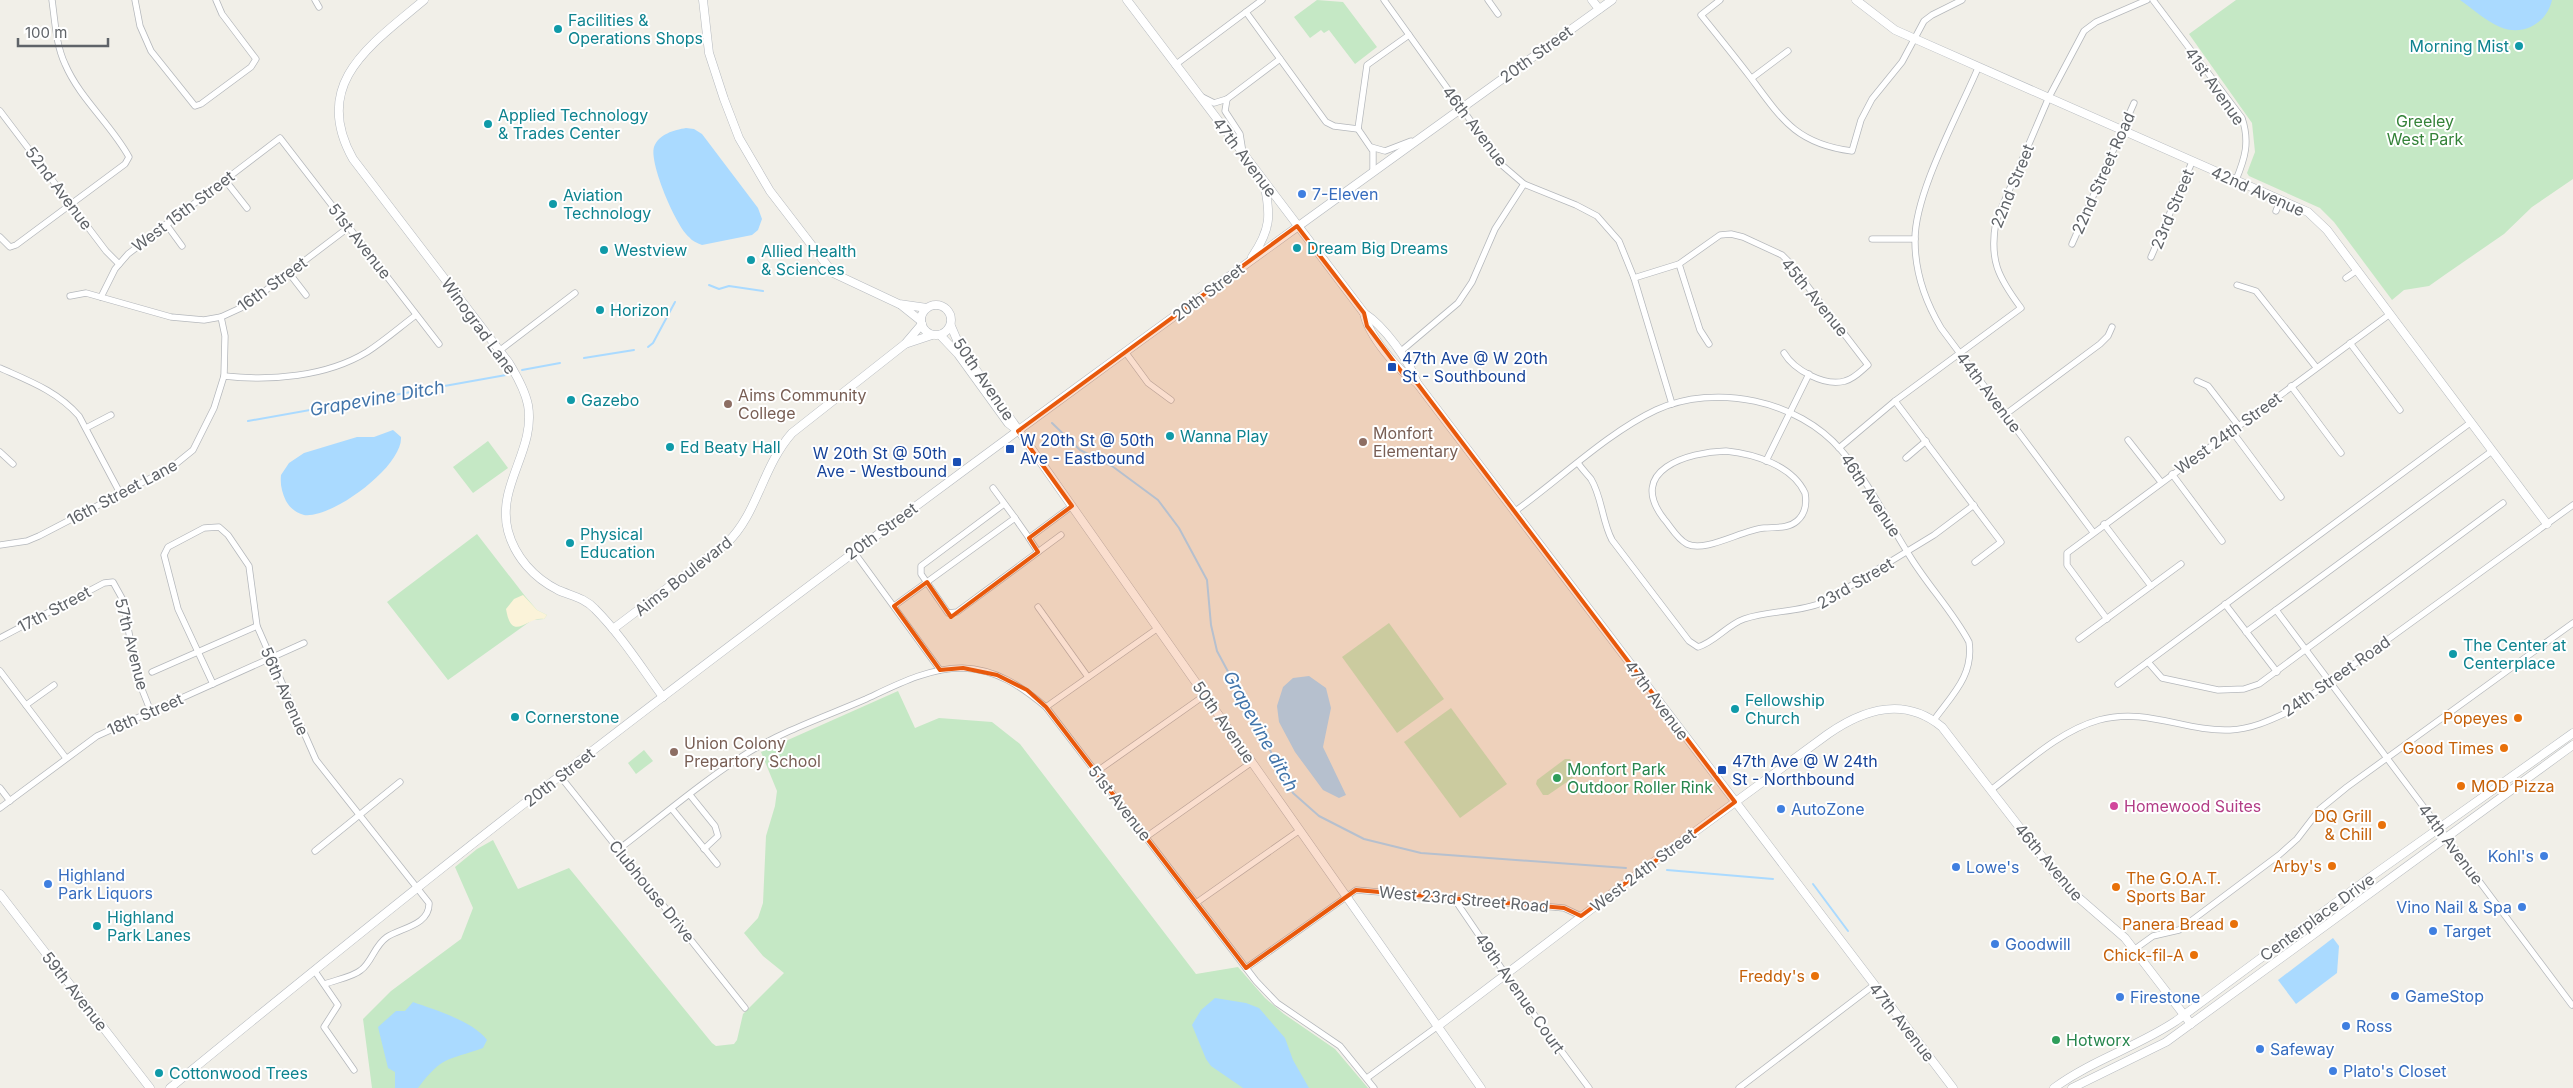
<svg xmlns="http://www.w3.org/2000/svg" width="2573" height="1088" font-family="Inter,sans-serif">
<style>
.green{fill:#c5e8c5}
.sand{fill:#fbf3d9}
.water{fill:#aadaff}
.lines{fill:none;stroke-linecap:round;stroke-linejoin:round}
.stream{stroke:#aadaff;stroke-width:2}
.street-casing{stroke:#b5b8bc;stroke-width:7}
.secondary-casing{stroke:#b6babf;stroke-width:9}
.street{stroke:#fff;stroke-width:5.5}
.secondary{stroke:#fff;stroke-width:8}
.marked{fill:#e8590c;fill-opacity:0.2;stroke:#e8590c;stroke-width:4;stroke-linejoin:round}
.culture-dot{fill:#0f9aa8;stroke:#fff;stroke-width:2}
.shop-dot{fill:#3f7fe0;stroke:#fff;stroke-width:2}
.transit-dot{fill:#1a4fb4;stroke:#fff;stroke-width:2}
.education-dot{fill:#8d6e63;stroke:#fff;stroke-width:2}
.food-dot{fill:#e8710a;stroke:#fff;stroke-width:2}
.leisure-dot{fill:#2e9e5b;stroke:#fff;stroke-width:2}
.hotel-dot{fill:#d1479c;stroke:#fff;stroke-width:2}
.labels{text-anchor:middle;dominant-baseline:central;stroke-width:4;stroke-linejoin:round;paint-order:stroke}
.culture-label{font-size:16px;fill:#0d838f;stroke:#fff;text-anchor:start}
.street-label{font-size:16px;fill:#5f6368;stroke:#fff}
.park-label{font-size:16px;fill:#348238;stroke:#fff}
.shop-label{font-size:16px;fill:#366cbe;stroke:#fff;text-anchor:start}
.transit-label{font-size:16px;fill:#164399;stroke:#fff;text-anchor:start}
.education-label{font-size:16px;fill:#785e54;stroke:#fff;text-anchor:start}
.food-label{font-size:16px;fill:#c56008;stroke:#fff;text-anchor:end}
.leisure-label{font-size:16px;fill:#27864d;stroke:#fff;text-anchor:start}
.hotel-label{font-size:16px;fill:#b23c85;stroke:#fff;text-anchor:start}
.water-label{font-size:18px;font-style:italic;fill:#4174aa;stroke:#fff}
</style>
<rect width="100%" height="100%" fill="#f1efe8"/>
<g class="green">
<polygon points="1317,0 1343,2 1377,47 1355,64 1329,30 1324,33 1321,30 1310,38 1294,17"/>
<polygon points="2236,0 2573,0 2573,179 2532,207 2504,234 2446,274 2429,286 2404,290 2392,300 2334,222 2320,208 2249,176 2247,173 2255,152 2252,123 2189,34"/>
<polygon points="488,441 508,468 473,493 453,467"/>
<polygon points="477,534 525,596 537,610 547,615 544,619 532,620 448,680 387,602"/>
<polygon points="1389,623 1444,699 1397,733 1342,657"/>
<polygon points="898,691 915,728 939,718 992,722 1020,744 1196,974 1238,967 1265,998 1284,1014 1335,1049 1368,1088 372,1088 363,1019 391,991 461,939 473,908 455,867 477,849 493,840 518,889 569,868 712,1043 716,1046 734,1044 737,1040 743,1014 784,973 763,956 744,933 758,918 763,903 766,836 775,806 777,791 761,752"/>
<polygon points="1451,708 1507,784 1460,818 1404,742"/>
<polygon points="644,750 653,761 636,774 628,763"/>
<polygon points="1565,759 1570,759 1577,770 1577,775 1548,795 1543,795 1536,784 1537,780"/>
</g>
<path class="sand" d="M523,595L537,610L547,615L544,619C527,616 512,644 506,609L514,599Z"/>
<g class="water">
<path d="M2460,0H2552C2547,23 2523,37 2500,27C2486,21 2473,9 2460,0Z"/>
<path d="M686,128L694,129L702,134L758,208L762,219L758,230L752,235L702,245C697,243 692,241 689,237C676,226 649,163 654,147C659,134 674,130 686,128Z"/>
<path d="M393,430L401,437C403,466 332,519 304,515C296,513 290,508 286,501C282,492 280,485 281,475L289,463L304,453L357,437H374Z"/>
<polygon points="1309,676 1326,688 1331,708 1323,747 1346,795 1339,798 1323,790 1295,752 1279,722 1277,706 1283,687 1293,678"/>
<polygon points="2333,938 2339,946 2337,973 2296,1004 2278,980"/>
<polygon points="1215,998 1246,1003 1259,1008 1285,1038 1293,1060 1309,1088 1243,1088 1211,1066 1206,1059 1192,1025 1201,1010"/>
<path d="M413,1002C435,1010 473,1021 487,1040L483,1048C447,1061 443,1055 418,1088H395V1072L388,1068L378,1027L396,1011H405Z"/>
</g>
<g class="lines">
<g class="stream">
<polyline points="709,285 719,289 729,286 763,291"/>
<polyline points="648,347 653,343 675,302"/>
<polyline points="584,358 634,350"/>
<polyline points="522,370 560,363"/>
<polyline points="248,421 506,375"/>
<polyline points="1052,423 1080,450 1112,466 1158,500 1179,528 1207,580 1211,625 1217,651 1293,793 1319,816 1364,839 1421,853 1626,868"/>
<polyline points="1667,870 1773,879"/>
<polyline points="1813,884 1848,931"/>
</g>
<defs>
<g id="street">
<polyline points="135,0 140,26 151,51 195,106 201,104 251,67 256,59 222,14 216,0"/>
<polyline points="315,0 319,7"/>
<polyline points="1384,0 1503,166 1524,184 1576,205 1597,216 1619,241 1634,278 1672,404"/>
<polyline points="1488,0 1498,14"/>
<path d="M1720,0L1701,15C1718,36 1735,57 1751,78C1782,120 1797,144 1852,151L1861,120L1872,99L1902,62L1924,21L1932,15L1962,0"/>
<path d="M2153,0L2242,118C2250,142 2245,158 2236,180"/>
<polyline points="1246,12 1326,122 1334,126 1358,129"/>
<polyline points="1175,65 1262,0"/>
<path d="M1978,68C1959,113 1914,194 1915,241C1915,273 1925,301 1941,328L2093,532"/>
<polyline points="1752,78 1788,51"/>
<polyline points="1200,96 1214,103 1227,99 1280,59"/>
<polyline points="1227,99 1225,111 1240,134 1243,153"/>
<polyline points="0,111 106,251 119,264"/>
<polyline points="1371,147 1385,151 1411,141"/>
<polyline points="1373,171 1373,151 1358,129 1367,65 1409,35"/>
<polyline points="225,180 247,208"/>
<polyline points="2276,211 2280,201"/>
<polyline points="166,224 182,246"/>
<path d="M0,237L10,247L16,245L125,164L129,157C111,124 80,99 65,64C56,45 55,21 52,0"/>
<polyline points="1872,239 1915,239"/>
<polyline points="2072,244 2134,103"/>
<polyline points="2151,257 2192,162"/>
<polyline points="1679,264 1700,330 1709,344"/>
<polyline points="289,273 306,295"/>
<path d="M1634,278L1679,264L1720,235L1731,234L1743,237L1782,255L1789,262L1868,365C1861,371 1854,379 1845,381C1825,387 1794,370 1784,353"/>
<polyline points="2346,278 2356,271"/>
<polyline points="2237,285 2256,291 2316,367"/>
<polyline points="70,296 86,293 171,317 204,320 221,317 245,306 349,227"/>
<polyline points="101,297 115,269 128,254 280,138 439,344"/>
<polyline points="2350,343 2400,410"/>
<polyline points="499,351 575,293"/>
<polyline points="1400,352 1458,303 1472,282 1495,229 1524,184"/>
<polyline points="1126,353 1148,383 1171,400"/>
<path d="M0,368C29,381 57,391 79,416L120,493"/>
<path d="M224,376C270,381 326,377 367,352C384,341 400,327 416,315"/>
<polyline points="2197,381 2208,386 2238,425"/>
<polyline points="2291,386 2341,453"/>
<polyline points="1895,401 2001,542 1975,562"/>
<polyline points="2006,414 2100,344 2108,336 2112,327"/>
<polyline points="86,428 111,415"/>
<polyline points="2231,430 2281,497"/>
<polyline points="2128,440 2161,482"/>
<path d="M1839,448L1895,401L2021,308C1998,277 1989,260 1996,221L2049,97L2084,31L2096,22L2147,0"/>
<path d="M1726,451C1754,454 1792,465 1805,493C1807,504 1805,514 1797,521C1788,529 1775,527 1764,528C1742,530 1705,553 1687,544C1677,539 1671,527 1664,519C1626,470 1688,452 1726,451Z"/>
<polyline points="0,452 13,464"/>
<polyline points="1906,458 1926,441"/>
<polyline points="1766,461 1809,374"/>
<path d="M1578,463C1582,469 1587,474 1591,479C1602,497 1602,521 1612,540L1689,641L1698,647C1715,642 1727,625 1744,619C1770,610 1798,613 1824,602L1934,535L1974,505"/>
<polyline points="2172,474 2222,541"/>
<polyline points="993,488 1015,518"/>
<polyline points="1004,504 921,566 921,574 948,613 957,612 1038,552 1029,538 1072,506"/>
<path d="M1514,512C1559,480 1607,433 1656,410C1716,383 1798,400 1841,450C1869,482 1888,522 1911,558C1929,587 1953,612 1969,642C1974,675 1952,695 1934,720"/>
<polyline points="2104,524 2151,586"/>
<polyline points="0,545 27,541 39,536 172,467 193,450 214,408 224,376 225,336 221,317"/>
<polyline points="854,552 940,670"/>
<polyline points="1038,552 1061,535"/>
<polyline points="2225,604 2277,672"/>
<polyline points="894,606 1015,518 1029,538"/>
<polyline points="1038,607 1088,677"/>
<polyline points="2276,610 2572,1005"/>
<polyline points="2107,619 2067,565 2067,553 2390,314"/>
<polyline points="2246,632 2492,451"/>
<polyline points="0,638 104,583 113,582 123,600 137,677 151,712"/>
<polyline points="2079,639 2181,564"/>
<polyline points="2148,662 2162,678 2218,690 2244,689 2259,684 2503,503"/>
<polyline points="0,671 66,758"/>
<polyline points="152,672 257,626"/>
<path d="M213,684L178,609L164,555L168,547L204,528L219,527L228,535L249,566L257,626L316,760L429,903C430,925 401,928 387,937C374,946 372,962 361,970C353,977 335,980 325,984"/>
<polyline points="2118,684 2470,423"/>
<polyline points="26,705 54,685"/>
<polyline points="1046,707 1158,628"/>
<polyline points="1096,772 1205,695"/>
<polyline points="560,776 745,1008"/>
<polyline points="0,788 10,801"/>
<path d="M1991,790C2024,765 2059,731 2099,720C2147,707 2185,732 2230,730C2251,729 2269,721 2288,712L2573,505"/>
<polyline points="690,795 715,826 718,836 704,849"/>
<polyline points="0,808 97,736 304,643"/>
<polyline points="672,809 717,864"/>
<polyline points="1146,837 1252,762"/>
<path d="M619,849C661,817 704,780 749,752C785,730 827,716 866,699C896,685 928,668 962,668C996,669 1021,686 1046,707L1256,981L1277,1003L1340,1046L1374,1088"/>
<polyline points="315,851 400,782"/>
<polyline points="1453,897 1521,997 1589,1088"/>
<polyline points="1196,903 1300,830"/>
<polyline points="2135,949 2153,936 2179,930 2279,855 2297,839 2320,809 2347,787 2573,623"/>
<polyline points="1246,968 1356,890 1564,908 1581,916"/>
<polyline points="314,970 338,1005 324,1027 354,1070"/>
<polyline points="1367,1078 1438,1026"/>
<polyline points="1739,1088 1874,985"/>
</g>
<g id="secondary">
<path d="M424,0C372,44 310,83 353,159L509,363C517,376 525,390 528,405C536,450 496,486 508,531C515,557 534,578 558,590C572,596 585,598 595,609C621,635 641,667 663,697"/>
<polyline points="703,0 709,53 724,99 739,138 770,191 833,273 899,304 927,308"/>
<path d="M1127,0L1364,313C1384,326 1409,360 1417,383L1953,1088"/>
<polyline points="1592,0 1599,9"/>
<polyline points="1856,0 1895,30 2308,212 2327,230 2547,524"/>
<path d="M1252,257C1271,229 1271,215 1264,183"/>
<circle cx="936" cy="320" r="15"/>
<polyline points="901,305 921,321"/>
<path d="M1364,313C1368,335 1398,371 1417,383"/>
<polyline points="951,326 960,347 1481,1088"/>
<polyline points="940,335 958,354 1008,423 1017,430"/>
<polyline points="905,344 932,335"/>
<path d="M613,629L727,543C758,513 762,467 792,433L905,344L922,324"/>
<polyline points="0,894 150,1088"/>
<path d="M1438,1026L1640,872L1828,734C1864,709 1904,696 1942,727L2064,885L2125,938L2191,1024"/>
<path d="M170,1088C303,979 437,870 574,765C914,502 1263,251 1612,0"/>
<path d="M2054,1088C2092,1060 2137,1047 2176,1021L2369,878L2573,733"/>
<polyline points="2072,1088 2166,1042 2573,745"/>
</g>
</defs>
<use href="#street" class="street-casing"/>
<use href="#secondary" class="secondary-casing"/>
<use href="#street" class="street"/>
<use href="#secondary" class="secondary"/>
</g>
<path class="marked" d="M1297,226L1364,313L1367,326L1404,375L1417,383L1735,802L1581,916L1564,908L1356,890L1246,968L1046,707L1027,690L997,675L963,668L940,670L894,606L927,582L951,617L1038,552L1029,538L1072,506L1018,431Z"/>
<g class="culture-dot">
<circle cx="558" cy="29" r="5"/>
<circle cx="2519" cy="46" r="5"/>
<circle cx="488" cy="124" r="5"/>
<circle cx="553" cy="204" r="5"/>
<circle cx="1297" cy="248" r="5"/>
<circle cx="604" cy="250" r="5"/>
<circle cx="751" cy="260" r="5"/>
<circle cx="600" cy="310" r="5"/>
<circle cx="571" cy="400" r="5"/>
<circle cx="1170" cy="436" r="5"/>
<circle cx="670" cy="447" r="5"/>
<circle cx="570" cy="543" r="5"/>
<circle cx="2453" cy="654" r="5"/>
<circle cx="1735" cy="709" r="5"/>
<circle cx="515" cy="717" r="5"/>
<circle cx="97" cy="926" r="5"/>
<circle cx="159" cy="1073" r="5"/>
</g>
<g class="shop-dot">
<circle cx="1302" cy="194" r="5"/>
<circle cx="1781" cy="809" r="5"/>
<circle cx="2544" cy="856" r="5"/>
<circle cx="1956" cy="867" r="5"/>
<circle cx="48" cy="884" r="5"/>
<circle cx="2522" cy="907" r="5"/>
<circle cx="2433" cy="931" r="5"/>
<circle cx="1995" cy="944" r="5"/>
<circle cx="2395" cy="996" r="5"/>
<circle cx="2120" cy="997" r="5"/>
<circle cx="2346" cy="1026" r="5"/>
<circle cx="2260" cy="1049" r="5"/>
<circle cx="2333" cy="1071" r="5"/>
</g>
<g class="transit-dot">
<rect x="1387" y="362" width="10" height="10" rx="2.5"/>
<rect x="1005" y="444" width="10" height="10" rx="2.5"/>
<rect x="952" y="457" width="10" height="10" rx="2.5"/>
<rect x="1717" y="765" width="10" height="10" rx="2.5"/>
</g>
<g class="education-dot">
<circle cx="728" cy="404" r="5"/>
<circle cx="1363" cy="442" r="5"/>
<circle cx="674" cy="752" r="5"/>
</g>
<g class="food-dot">
<circle cx="2518" cy="718" r="5"/>
<circle cx="2504" cy="748" r="5"/>
<circle cx="2461" cy="786" r="5"/>
<circle cx="2382" cy="825" r="5"/>
<circle cx="2332" cy="866" r="5"/>
<circle cx="2116" cy="887" r="5"/>
<circle cx="2234" cy="924" r="5"/>
<circle cx="2194" cy="955" r="5"/>
<circle cx="1815" cy="976" r="5"/>
</g>
<g class="leisure-dot">
<circle cx="1557" cy="778" r="5"/>
<circle cx="2056" cy="1040" r="5"/>
</g>
<circle class="hotel-dot" cx="2114" cy="806" r="5"/>
<g class="labels">
<g class="culture-label">
<text x="568" y="20">Facilities &amp;<tspan x="568" dy="18">Operations Shops</tspan></text>
<text x="2509" y="46" text-anchor="end">Morning Mist</text>
<text x="498" y="115">Applied Technology<tspan x="498" dy="18">&amp; Trades Center</tspan></text>
<text x="563" y="195">Aviation<tspan x="563" dy="18">Technology</tspan></text>
<text x="1307" y="248">Dream Big Dreams</text>
<text x="614" y="250">Westview</text>
<text x="761" y="251">Allied Health<tspan x="761" dy="18">&amp; Sciences</tspan></text>
<text x="610" y="310">Horizon</text>
<text x="581" y="400">Gazebo</text>
<text x="1180" y="436">Wanna Play</text>
<text x="680" y="447">Ed Beaty Hall</text>
<text x="580" y="534">Physical<tspan x="580" dy="18">Education</tspan></text>
<text x="2463" y="645">The Center at<tspan x="2463" dy="18">Centerplace</tspan></text>
<text x="1745" y="700">Fellowship<tspan x="1745" dy="18">Church</tspan></text>
<text x="525" y="717">Cornerstone</text>
<text x="107" y="917">Highland<tspan x="107" dy="18">Park Lanes</tspan></text>
<text x="169" y="1073">Cottonwood Trees</text>
</g>
<g class="street-label">
<text transform="translate(1536 54) rotate(-36)">20th Street</text>
<text transform="translate(2215 86) rotate(55)">41st Avenue</text>
<text transform="translate(1475 126) rotate(53)">46th Avenue</text>
<text transform="translate(1245 157) rotate(53)">47th Avenue</text>
<text transform="translate(2103 173) rotate(-66)">22nd Street Road</text>
<text transform="translate(2012 186) rotate(-68)">22nd Street</text>
<text transform="translate(59 188) rotate(53)">52nd Avenue</text>
<text transform="translate(2258 191) rotate(24)">42nd Avenue</text>
<text transform="translate(2172 209) rotate(-67)">23rd Street</text>
<text transform="translate(183 211) rotate(-37)">West 15th Street</text>
<text transform="translate(360 241) rotate(52)">51st Avenue</text>
<text transform="translate(272 284) rotate(-36)">16th Street</text>
<text transform="translate(1208 292) rotate(-37)">20th Street</text>
<text transform="translate(1815 297) rotate(51)">45th Avenue</text>
<text transform="translate(479 326) rotate(54)">Winograd Lane</text>
<text transform="translate(984 379) rotate(56)">50th Avenue</text>
<text transform="translate(1989 392) rotate(53)">44th Avenue</text>
<text transform="translate(2228 433) rotate(-36)">West 24th Street</text>
<text transform="translate(122 492) rotate(-28)">16th Street Lane</text>
<text transform="translate(1871 495) rotate(57)">46th Avenue</text>
<text transform="translate(881 531) rotate(-36)">20th Street</text>
<text transform="translate(683 576) rotate(-38)">Aims Boulevard</text>
<text transform="translate(1855 583) rotate(-30)">23rd Street</text>
<text transform="translate(54 609) rotate(-28)">17th Street</text>
<text transform="translate(132 644) rotate(76)">57th Avenue</text>
<text transform="translate(2336 676) rotate(-35)">24th Street Road</text>
<text transform="translate(285 691) rotate(66)">56th Avenue</text>
<text transform="translate(1657 700) rotate(53)">47th Avenue</text>
<text transform="translate(145 714) rotate(-24)">18th Street</text>
<text transform="translate(1224 722) rotate(55)">50th Avenue</text>
<text transform="translate(559 777) rotate(-38)">20th Street</text>
<text transform="translate(1120 803) rotate(52)">51st Avenue</text>
<text transform="translate(2451 844) rotate(53)">44th Avenue</text>
<text transform="translate(2049 862) rotate(50)">46th Avenue</text>
<text transform="translate(1643 870) rotate(-37)">West 24th Street</text>
<text transform="translate(652 891) rotate(51)">Clubhouse Drive</text>
<text transform="translate(1464 899) rotate(5)">West 23rd Street Road</text>
<text transform="translate(2317 917) rotate(-36)">Centerplace Drive</text>
<text transform="translate(75 991) rotate(52)">59th Avenue</text>
<text transform="translate(1520 993) rotate(55)">49th Avenue Court</text>
<text transform="translate(1902 1022) rotate(52)">47th Avenue</text>
</g>
<g class="park-label">
<text x="2425" y="121">Greeley<tspan x="2425" dy="18">West Park</tspan></text>
</g>
<g class="shop-label">
<text x="1312" y="194">7-Eleven</text>
<text x="1791" y="809">AutoZone</text>
<text x="2534" y="856" text-anchor="end">Kohl's</text>
<text x="1966" y="867">Lowe's</text>
<text x="58" y="875">Highland<tspan x="58" dy="18">Park Liquors</tspan></text>
<text x="2512" y="907" text-anchor="end">Vino Nail &amp; Spa</text>
<text x="2443" y="931">Target</text>
<text x="2005" y="944">Goodwill</text>
<text x="2405" y="996">GameStop</text>
<text x="2130" y="997">Firestone</text>
<text x="2356" y="1026">Ross</text>
<text x="2270" y="1049">Safeway</text>
<text x="2343" y="1071">Plato's Closet</text>
</g>
<g class="transit-label">
<text x="1402" y="358">47th Ave @ W 20th<tspan x="1402" dy="18">St - Southbound</tspan></text>
<text x="1020" y="440">W 20th St @ 50th<tspan x="1020" dy="18">Ave - Eastbound</tspan></text>
<text x="947" y="453" text-anchor="end">W 20th St @ 50th<tspan x="947" dy="18">Ave - Westbound</tspan></text>
<text x="1732" y="761">47th Ave @ W 24th<tspan x="1732" dy="18">St - Northbound</tspan></text>
</g>
<g class="education-label">
<text x="738" y="395">Aims Community<tspan x="738" dy="18">College</tspan></text>
<text x="1373" y="433">Monfort<tspan x="1373" dy="18">Elementary</tspan></text>
<text x="684" y="743">Union Colony<tspan x="684" dy="18">Prepartory School</tspan></text>
</g>
<g class="food-label">
<text x="2508" y="718">Popeyes</text>
<text x="2494" y="748">Good Times</text>
<text x="2471" y="786" text-anchor="start">MOD Pizza</text>
<text x="2372" y="816">DQ Grill<tspan x="2372" dy="18">&amp; Chill</tspan></text>
<text x="2322" y="866">Arby's</text>
<text x="2126" y="878" text-anchor="start">The G.O.A.T.<tspan x="2126" dy="18">Sports Bar</tspan></text>
<text x="2224" y="924">Panera Bread</text>
<text x="2184" y="955">Chick-fil-A</text>
<text x="1805" y="976">Freddy's</text>
</g>
<g class="leisure-label">
<text x="1567" y="769">Monfort Park<tspan x="1567" dy="18">Outdoor Roller Rink</tspan></text>
<text x="2066" y="1040">Hotworx</text>
</g>
<g class="hotel-label">
<text x="2124" y="806">Homewood Suites</text>
</g>
<g class="water-label">
<text transform="translate(377 398) rotate(-10)">Grapevine Ditch</text>
<text transform="translate(1261 731) rotate(61)">Grapevine ditch</text>
</g>
</g>
<path d="M18 38v8h90v-8" fill="none" stroke="#5f6368" stroke-width="2.5"/>
<text x="25" y="38" font-size="15" fill="#5f6368" stroke="#ffffff" stroke-width="4" paint-order="stroke">100 m</text>
</svg>
